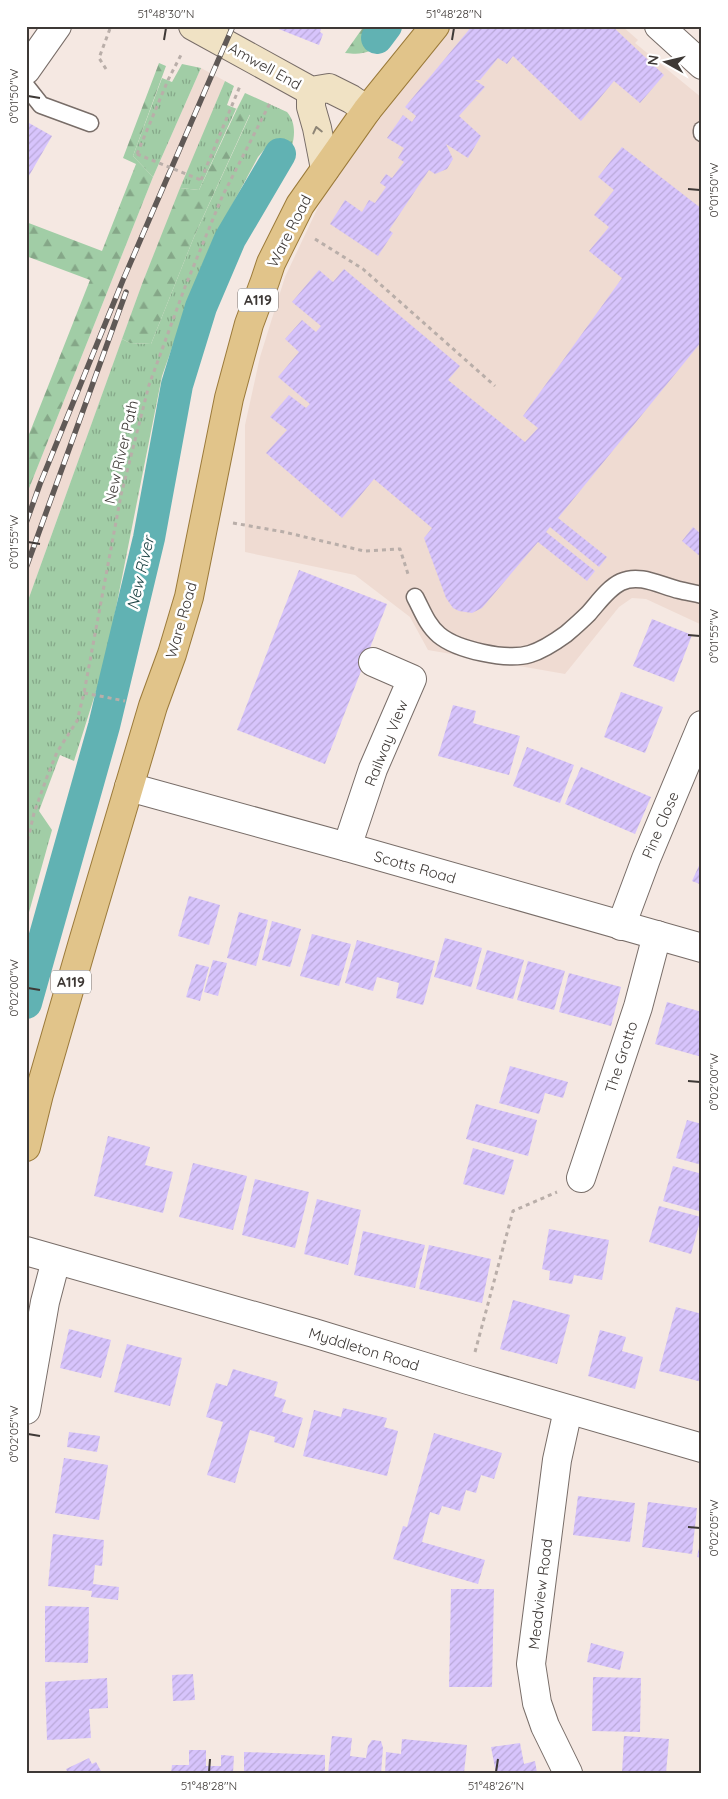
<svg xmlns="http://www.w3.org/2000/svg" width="728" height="1799" font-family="Quicksand,sans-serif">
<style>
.built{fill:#efdbd2}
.grass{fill:url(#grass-tufts)}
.forest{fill:url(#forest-firs)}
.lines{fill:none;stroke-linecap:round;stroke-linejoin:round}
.canal{stroke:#61b2b3;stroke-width:32}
.building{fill:url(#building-hatch)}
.lane-casing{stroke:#786d68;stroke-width:19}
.street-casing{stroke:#786d68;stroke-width:30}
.secondary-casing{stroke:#786d68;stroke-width:30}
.primary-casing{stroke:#9b7a3a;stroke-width:30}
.path{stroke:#b9aea9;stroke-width:3;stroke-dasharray:4 4;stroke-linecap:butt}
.lane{stroke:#fff;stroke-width:16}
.street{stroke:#fff;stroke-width:28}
.secondary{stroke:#f0e2c4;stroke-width:28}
.primary{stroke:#e1c48a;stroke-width:28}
.rail-casing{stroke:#605956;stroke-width:5.5}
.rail{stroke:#fff;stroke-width:4;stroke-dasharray:11;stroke-linecap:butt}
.path-bridge{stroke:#b9aea9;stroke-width:3;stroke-dasharray:4 4;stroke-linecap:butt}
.oneway{stroke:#8e8576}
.ticks{fill:none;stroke:#3e3936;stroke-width:2}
.labels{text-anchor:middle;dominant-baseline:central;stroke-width:5;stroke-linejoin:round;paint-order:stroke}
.shield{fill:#fff;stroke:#787472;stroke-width:1}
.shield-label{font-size:14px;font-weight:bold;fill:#3e3936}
.street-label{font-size:15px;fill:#3e3936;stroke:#fff}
.water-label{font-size:16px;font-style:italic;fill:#1f4546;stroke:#fff}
.neatline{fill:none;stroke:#3e3936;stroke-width:2}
.ticks-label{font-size:12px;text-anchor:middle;fill:#3e3936}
</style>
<defs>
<pattern id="grass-tufts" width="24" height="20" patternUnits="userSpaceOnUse" patternTransform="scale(1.25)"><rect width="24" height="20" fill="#a1cda6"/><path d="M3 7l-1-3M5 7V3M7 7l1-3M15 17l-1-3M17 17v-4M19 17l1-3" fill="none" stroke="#85a788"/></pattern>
<pattern id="forest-firs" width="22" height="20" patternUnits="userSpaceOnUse" patternTransform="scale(1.25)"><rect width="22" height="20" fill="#a1cda6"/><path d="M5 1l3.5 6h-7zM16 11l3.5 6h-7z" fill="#85a788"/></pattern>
<pattern id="building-hatch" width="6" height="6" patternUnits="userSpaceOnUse" patternTransform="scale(1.25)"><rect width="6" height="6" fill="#d7c4fc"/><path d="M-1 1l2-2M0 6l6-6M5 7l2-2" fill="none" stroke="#baa9d9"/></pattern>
</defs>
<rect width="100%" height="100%" fill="#f5e8e2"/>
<g class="built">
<polygon points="452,26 622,26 638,40 635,43 702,98 702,625 646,599 632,598 619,607 565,674 428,650 410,617 355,575 245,552 245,425 260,357 285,277 321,201 375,117"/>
<polygon points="201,68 225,81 142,284 26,606 26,496 153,177"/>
</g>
<g class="grass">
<polygon points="182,64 201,68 153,177 133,156 162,78 172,82"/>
<path d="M225,81L234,86L227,105L237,109L245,93L287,112C299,126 293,144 288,160L268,145L258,157L212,242L197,277L162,376L105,663L74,761L60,755L39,811L52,830L26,923V606L122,339L130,343L151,344L194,237L250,115L236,109L199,190L180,188Z"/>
</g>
<g class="forest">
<path d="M364,26H375L370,33L383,43C369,53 363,55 345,53Z"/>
<polygon points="159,63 166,66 133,156 153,177 26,496 26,442 90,280 26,256 26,222 102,251 136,164 123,158"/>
<polygon points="237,109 250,114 194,237 151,344 130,343 122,339 142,284 180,188 199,190"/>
</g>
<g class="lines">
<g class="canal">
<polyline points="377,38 386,26"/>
<polyline points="26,1003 104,726 149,538 177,385 201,307 230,239 280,154"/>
</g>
</g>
<g class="building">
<polygon points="271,26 322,26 320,32 323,34 319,45"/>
<polygon points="472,26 612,26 664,75 640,103 614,81 581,121 513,56 507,64 498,58 480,80 475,80 485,87 459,116 481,136 468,158 446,144 453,159 447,169 435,174 429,170 389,230 393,233 378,256 330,224 345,200 362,212 369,200 375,203 386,187 380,183 386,174 392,178 404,162 398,158 404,148 387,138 403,115 412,122 416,116 405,107"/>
<polygon points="29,123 52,136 26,181 26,129"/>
<polygon points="622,147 702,209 702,341 558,518 607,557 599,567 550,527 546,532 595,571 587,581 538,542 482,608 472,613 459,611 453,608 446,598 424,538 432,528 374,479 342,518 266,453 287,430 270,417 289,395 306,408 310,404 278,377 299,352 285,339 302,320 316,332 321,326 292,302 319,270 333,282 344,269 460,366 448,380 525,442 538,428 523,416 622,278 589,251 609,227 594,215 614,190 598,177"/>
<polygon points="693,527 702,535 702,558 682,541"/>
<polygon points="299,570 387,604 325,764 237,730"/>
<polygon points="652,619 692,635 674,682 633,666"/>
<polygon points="621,692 663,707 645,753 604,737"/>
<polygon points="453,705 476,711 473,723 520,736 509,775 438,756"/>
<polygon points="527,747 574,765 560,803 513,786"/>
<polygon points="581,767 651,797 635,834 565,804"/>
<polygon points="702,859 702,885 692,881"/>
<polygon points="189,896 220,905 209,945 178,936"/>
<polygon points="239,912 268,920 256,966 227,958"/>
<polygon points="272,921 301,929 290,967 262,960"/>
<polygon points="312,934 351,944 339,986 300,976"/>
<polygon points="445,938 482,948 471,987 434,977"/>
<polygon points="357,940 435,961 423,1005 396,998 399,983 377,977 373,991 345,983"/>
<polygon points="487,950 524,960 513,999 476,989"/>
<polygon points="213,960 227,963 218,996 204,992"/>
<polygon points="528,961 565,971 554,1010 517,1000"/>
<polygon points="196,964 209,967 200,1001 186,997"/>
<polygon points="569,973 621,987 611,1026 559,1012"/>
<polygon points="667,1002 702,1012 702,1057 655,1044"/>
<polygon points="510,1066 568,1082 563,1098 545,1093 539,1114 499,1103"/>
<polygon points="476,1104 537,1120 528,1156 466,1139"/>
<polygon points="687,1120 702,1124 702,1165 676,1158"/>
<polygon points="108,1136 150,1147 145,1165 173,1172 163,1213 94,1196"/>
<polygon points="473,1148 514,1160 504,1195 463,1184"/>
<polygon points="193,1163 247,1176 233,1230 179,1217"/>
<polygon points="673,1166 702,1174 702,1212 663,1201"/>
<polygon points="255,1179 309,1192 295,1248 242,1235"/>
<polygon points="317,1199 361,1210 348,1265 304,1254"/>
<polygon points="659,1206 701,1217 691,1254 649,1242"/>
<polygon points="549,1229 609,1240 602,1280 574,1275 572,1284 549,1280 550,1271 542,1269"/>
<polygon points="363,1231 425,1245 415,1288 354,1275"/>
<polygon points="429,1245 491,1259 482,1303 419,1289"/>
<polygon points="513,1300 570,1315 557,1364 500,1349"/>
<polygon points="676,1307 702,1314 702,1382 659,1371"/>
<polygon points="69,1329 111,1340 101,1378 60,1368"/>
<polygon points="600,1330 626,1337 622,1351 643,1357 635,1389 588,1376"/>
<polygon points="127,1344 182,1358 170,1406 114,1392"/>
<polygon points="233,1369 278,1382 274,1396 286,1400 282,1412 303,1418 294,1448 274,1442 275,1437 250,1430 235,1483 207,1475 223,1422 206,1417 216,1383 227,1386"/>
<polygon points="343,1408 387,1418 384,1427 398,1431 387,1476 303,1456 314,1410 341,1417"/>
<polygon points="69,1432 100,1436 97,1452 67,1447"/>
<polygon points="434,1433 502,1453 494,1479 481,1475 476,1493 466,1490 460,1511 442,1506 439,1515 430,1512 422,1542 485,1560 478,1584 393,1559 403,1526 407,1527"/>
<polygon points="64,1458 108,1465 99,1520 55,1513"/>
<polygon points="578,1496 635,1503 630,1542 573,1535"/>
<polygon points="648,1502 697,1508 692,1554 642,1547"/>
<polygon points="53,1534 104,1540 102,1566 95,1565 93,1584 119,1587 118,1600 91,1597 92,1591 48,1586"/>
<polygon points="701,1539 702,1539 702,1558 697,1557"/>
<polygon points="451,1589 494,1589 492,1687 449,1687"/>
<polygon points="45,1606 89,1607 88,1663 45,1662"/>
<polygon points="591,1643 624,1652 620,1670 587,1662"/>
<polygon points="193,1674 195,1700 173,1701 172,1675"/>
<polygon points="593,1677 641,1678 640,1732 592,1731"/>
<polygon points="107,1678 108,1708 89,1709 91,1738 47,1740 45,1682"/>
<polygon points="332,1736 352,1738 350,1756 366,1758 368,1746 372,1740 381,1741 383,1748 381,1773 328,1773"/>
<polygon points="624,1736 669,1739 666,1773 622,1773"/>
<polygon points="402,1739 467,1745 464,1773 385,1773 386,1752 401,1754"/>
<polygon points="520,1743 524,1764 535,1761 537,1773 496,1773 491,1747"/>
<polygon points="189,1750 206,1750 206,1766 221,1766 221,1755 234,1756 233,1773 171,1773 172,1765 189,1765"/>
<polygon points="244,1752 325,1755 325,1773 244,1773"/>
<polygon points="89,1758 92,1764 96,1762 102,1773 68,1773 66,1769"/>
</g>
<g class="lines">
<defs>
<g id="lane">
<polyline points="26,86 41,105 90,123"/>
<polyline points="702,130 702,133"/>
<path d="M415,597C422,610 427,625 439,635C457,650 507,661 530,654C543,650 555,642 566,634C573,628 581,621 588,614C598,603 608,588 621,582C640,573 661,586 679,590C687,592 694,593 702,595"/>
</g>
<g id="street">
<polyline points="659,26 702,65"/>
<polyline points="26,70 57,26"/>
<polyline points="129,787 347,847 702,948"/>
<polyline points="347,847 373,769 412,679 373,662"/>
<polyline points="621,926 646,859 702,725"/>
<polyline points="581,1178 638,1007 657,935"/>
<polyline points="26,1251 314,1333 468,1380 702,1448"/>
<polyline points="26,1410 45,1302 56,1260"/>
<polyline points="568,1773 545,1726 537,1703 531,1664 557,1460 568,1410"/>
</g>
<g id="secondary">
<polyline points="193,26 311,91 329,88 351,99 367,110"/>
<polyline points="311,91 311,107 317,128 325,169"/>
</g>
<polyline id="primary" points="26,1147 39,1094 83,942 153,706 172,654 189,597 229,398 249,324 265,281 271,263 300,205 367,110 435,26"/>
</defs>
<use href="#lane" class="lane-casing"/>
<use href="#street" class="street-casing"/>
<use href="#secondary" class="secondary-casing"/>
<use href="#primary" class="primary-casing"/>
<g class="path">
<polyline points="106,69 99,58 111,26"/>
<polyline points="137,154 168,80 182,53"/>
<polyline points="201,180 240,86"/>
<polyline points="315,239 363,269 495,386"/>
<polyline points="233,523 284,532 364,551 400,549 408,574"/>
<polyline points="84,693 125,701"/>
<polyline points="26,848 34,813 47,777 57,752 77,721 84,693 121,495 149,385 185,287 222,197 270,103"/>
<polyline points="475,1352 513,1211 557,1192"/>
</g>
<use href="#lane" class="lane"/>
<use href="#street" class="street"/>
<use href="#secondary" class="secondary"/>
<use href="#primary" class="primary"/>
<defs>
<g id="rail">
<polyline points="26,523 40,484 123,280 233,26"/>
<polyline points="26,568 126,292"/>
</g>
</defs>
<use href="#rail" class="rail-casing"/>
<use href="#rail" class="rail"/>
<polyline class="path-bridge" points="137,154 201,180"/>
</g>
<defs><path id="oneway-chevron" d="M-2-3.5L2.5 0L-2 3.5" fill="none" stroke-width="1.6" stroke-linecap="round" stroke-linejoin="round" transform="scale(1.25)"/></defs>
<use class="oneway" href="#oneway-chevron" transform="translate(317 130) rotate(-103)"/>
<path class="ticks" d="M164,40L166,28M452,40L454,28M28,96L40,98M688,189L700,190M28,542L40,544M688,635L700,636M28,988L40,990M688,1081L700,1082M28,1434L40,1436M688,1527L700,1528M209,1772L210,1759M496,1772L498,1759"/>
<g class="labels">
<g class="shield">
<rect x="238" y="288.5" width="40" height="23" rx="4"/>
<rect x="51" y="970.5" width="40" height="23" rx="4"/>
</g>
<g class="shield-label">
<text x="258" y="300">A119</text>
<text x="71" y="982">A119</text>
</g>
<g class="street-label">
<text transform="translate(265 66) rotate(29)">Amwell End</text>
<text transform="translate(289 231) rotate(-63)">Ware Road</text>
<text transform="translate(121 452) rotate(-77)">New River Path</text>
<text transform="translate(181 620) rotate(-74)">Ware Road</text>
<text transform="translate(386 743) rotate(-68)">Railway View</text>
<text transform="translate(660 825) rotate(-67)">Pine Close</text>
<text transform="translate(415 867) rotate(16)">Scotts Road</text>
<text transform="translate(621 1057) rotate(-72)">The Grotto</text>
<text transform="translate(364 1349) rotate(17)">Myddleton Road</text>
<text transform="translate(540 1594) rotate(-83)">Meadview Road</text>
</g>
<g class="water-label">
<text transform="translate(140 573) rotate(-77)">New River</text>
</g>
</g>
<rect width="728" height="1799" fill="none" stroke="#ffffff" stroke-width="55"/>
<g transform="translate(666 62) rotate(278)" stroke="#ffffff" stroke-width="4" paint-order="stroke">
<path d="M0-4L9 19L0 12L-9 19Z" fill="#3e3936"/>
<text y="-8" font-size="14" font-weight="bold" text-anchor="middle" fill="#3e3936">N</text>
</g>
<rect x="28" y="28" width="672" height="1744" class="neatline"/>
<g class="ticks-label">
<text x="166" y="18">51°48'30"N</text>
<text x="454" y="18">51°48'28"N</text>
<text transform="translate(14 96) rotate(-90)" y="4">0°01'50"W</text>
<text transform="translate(714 190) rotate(-90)" y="4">0°01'50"W</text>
<text transform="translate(14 542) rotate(-90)" y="4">0°01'55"W</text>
<text transform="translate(714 636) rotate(-90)" y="4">0°01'55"W</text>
<text transform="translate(14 988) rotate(-90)" y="4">0°02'00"W</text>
<text transform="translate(714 1082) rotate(-90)" y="4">0°02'00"W</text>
<text transform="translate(14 1434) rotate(-90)" y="4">0°02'05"W</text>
<text transform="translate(714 1528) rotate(-90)" y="4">0°02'05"W</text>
<text x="209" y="1790">51°48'28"N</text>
<text x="496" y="1790">51°48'26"N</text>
</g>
</svg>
